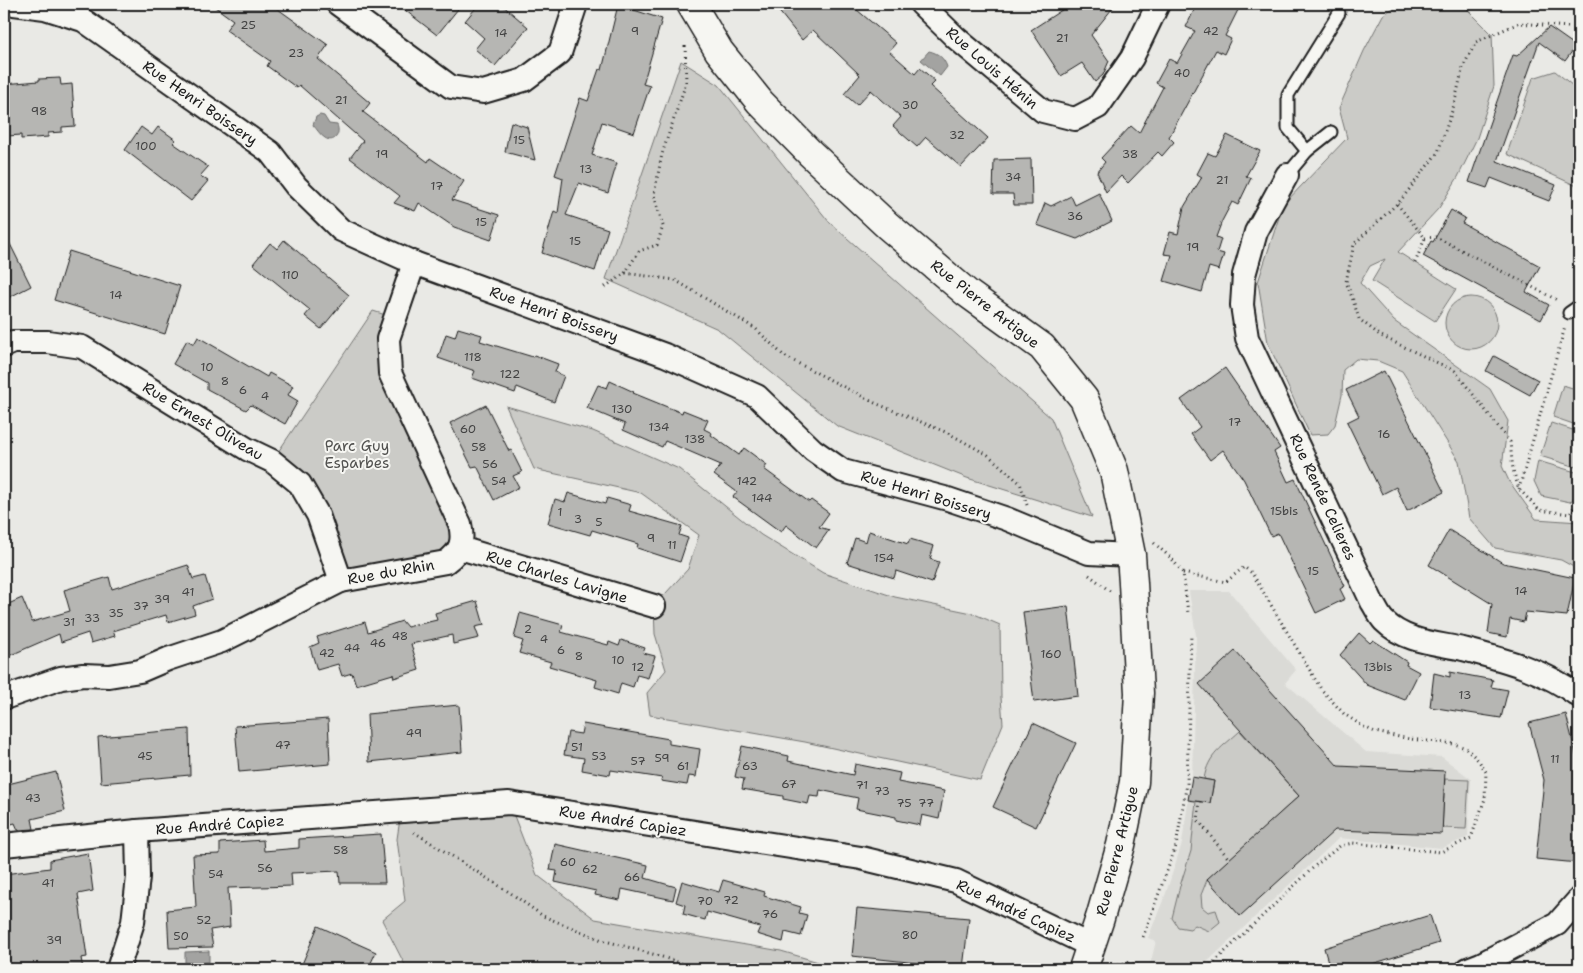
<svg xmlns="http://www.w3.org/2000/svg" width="1583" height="973" font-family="'Shantell Sans',sans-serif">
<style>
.built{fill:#dadad6}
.green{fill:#cbcbc7;stroke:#747472}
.water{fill:#a3a3a1;stroke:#6d6d6c}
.building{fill:#b6b6b3;stroke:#1c1c1c}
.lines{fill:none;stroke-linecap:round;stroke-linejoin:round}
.service-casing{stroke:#1c1c1c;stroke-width:15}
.minor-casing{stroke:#1c1c1c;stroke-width:26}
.secondary-casing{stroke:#1c1c1c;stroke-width:31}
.path{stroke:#1c1c1c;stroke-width:3;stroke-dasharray:1 4;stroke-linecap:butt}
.service{stroke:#f6f6f2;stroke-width:11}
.minor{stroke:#f6f6f2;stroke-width:22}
.secondary{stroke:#f6f6f2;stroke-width:28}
.labels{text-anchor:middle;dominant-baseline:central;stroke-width:4;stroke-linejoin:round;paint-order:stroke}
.number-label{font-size:12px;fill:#424242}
.street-label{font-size:15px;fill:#1c1c1c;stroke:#f6f6f2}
.park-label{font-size:15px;fill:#51514f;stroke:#f6f6f2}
</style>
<rect width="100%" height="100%" fill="#e9e9e5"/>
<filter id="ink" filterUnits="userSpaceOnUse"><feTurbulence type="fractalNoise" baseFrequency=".02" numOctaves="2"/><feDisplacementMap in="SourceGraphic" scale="10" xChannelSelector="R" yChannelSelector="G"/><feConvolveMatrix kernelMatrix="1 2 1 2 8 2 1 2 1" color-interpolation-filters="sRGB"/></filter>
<g filter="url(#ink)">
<polygon class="built" points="1189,591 1229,591 1296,670 1285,683 1366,752 1442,757 1471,779 1468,837 1442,848 1339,838 1205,964 1174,969 1149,969 1156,941 1148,938 1166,893 1182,843 1192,777 1196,636"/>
<g class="green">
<polygon points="1399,4 1462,4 1492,34 1494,86 1477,138 1458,177 1439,208 1398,252 1456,289 1435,321 1372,281 1385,259 1370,266 1360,283 1394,321 1490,389 1508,421 1502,466 1509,481 1536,519 1579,522 1579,570 1561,560 1495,548 1469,518 1459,461 1402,371 1378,361 1356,359 1343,370 1342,395 1335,425 1328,434 1310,435 1268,343 1258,282 1283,205 1347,138 1339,108 1364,51 1383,15"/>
<polygon points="681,61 719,85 830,223 1051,418 1092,517 967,478 837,426 718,329 606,279"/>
<polygon points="1555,71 1579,91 1579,187 1507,154 1533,78"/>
<circle cx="1471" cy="323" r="26"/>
<polygon points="373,311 395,318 388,339 460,548 341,581 318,515 272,461"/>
<polygon points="1563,385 1579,390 1579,426 1553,417"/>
<polygon points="506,406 593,431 679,469 761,535 823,573 895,597 972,613 1000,625 1001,697 1003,724 980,780 805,742 650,715 647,693 666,670 655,634 654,606 688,569 699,535 641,493 534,469"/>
<polygon points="1551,423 1579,432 1579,468 1540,456"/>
<path d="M1538,461L1579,473C1579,483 1578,495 1570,502L1541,496L1534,481Z"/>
<path d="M1240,731L1299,796L1207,880L1201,895L1202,907L1208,912L1216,910L1220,922L1209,931L1195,925L1190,929L1178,927L1172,918L1180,886L1191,851L1196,801L1210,803L1214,781L1204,779C1208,754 1223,747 1240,731Z"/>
<polygon points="1445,779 1469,780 1466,829 1442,828"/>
<polygon points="509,803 537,875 595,919 781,951 842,969 407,969 382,920 405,901 397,839 401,812"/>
</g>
<g class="water">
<path d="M929,51C938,53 944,58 947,67L940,76L921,60Z"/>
<path d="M320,115L324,116L329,124L337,125C341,134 334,144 325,138C320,135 317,129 313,125L316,117Z"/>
<polygon points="209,951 209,962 185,965 185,952"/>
</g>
<g class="building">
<polygon points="211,4 271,4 328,45 318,59 370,103 363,112 428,162 430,158 464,181 452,200 499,215 491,240 454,227 419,203 415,211 394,203 400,196 350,158 363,141 299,85 297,88 267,66 270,61 226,30 233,20"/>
<polygon points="397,4 462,4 437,35"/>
<polygon points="479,4 501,4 528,27 495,66 475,49 484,38 465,21"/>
<polygon points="773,4 850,4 896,43 889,51 915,74 920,68 935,81 930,86 988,138 961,167 926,137 917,147 893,126 901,117 871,90 857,105 844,94 860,75 813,30 802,40"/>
<polygon points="1071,4 1116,4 1091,35 1109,61 1103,75 1095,82 1082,63 1061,76 1031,30"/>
<polygon points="1197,4 1241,4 1225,36 1231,39 1224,54 1216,50 1169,137 1174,142 1162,156 1158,152 1128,183 1121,176 1106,192 1097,172 1105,162 1101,158 1131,126 1139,133 1163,87 1156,83 1169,59 1177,63 1195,31 1186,27"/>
<polygon points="618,5 662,19 643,84 650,86 634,133 602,122 592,155 617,163 608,193 579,183 566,215 608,229 595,271 542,253 554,211 558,213 563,178 555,175 580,98 588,101 599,69 602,70"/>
<polygon points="1549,27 1576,46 1565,61 1539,42 1497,161 1556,185 1549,201 1491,178 1487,188 1469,182 1513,55 1517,56"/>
<polygon points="60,78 61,85 72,84 75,126 62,127 62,132 48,133 48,137 21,139 21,135 7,136 7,130 4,130 4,84 39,81 39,79"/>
<polygon points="511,122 527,127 535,160 505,152"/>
<polygon points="141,127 152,135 158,127 176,140 173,143 208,167 200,176 208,181 191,201 125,150"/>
<polygon points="1227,135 1260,151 1246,176 1251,178 1238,205 1232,202 1222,221 1216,237 1221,239 1217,252 1224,254 1219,270 1209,267 1202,292 1164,281 1172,255 1164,254 1170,232 1178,234 1184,207 1202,177 1197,174 1208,153 1215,156"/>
<polygon points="1031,159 1032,205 1014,205 1013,194 993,194 994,160"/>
<polygon points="1099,193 1112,221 1077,239 1037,225 1045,203 1051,206 1071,196 1075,205"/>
<polygon points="1451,210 1465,218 1462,223 1540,266 1526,292 1549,305 1541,320 1423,256 1431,241 1433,242"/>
<polygon points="4,232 31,286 4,300"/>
<polygon points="284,240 349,295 321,329 305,316 310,310 253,264 270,243 277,249"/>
<polygon points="69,251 180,286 165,334 54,300"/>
<polygon points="458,328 482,335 480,341 533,357 534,355 558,364 555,372 564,376 554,402 517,387 515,393 472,378 475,371 438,358 446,334 455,337"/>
<polygon points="198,337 267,377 269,373 293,386 288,395 298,401 285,424 251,405 246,410 207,389 207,383 173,364 187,340 194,344"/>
<polygon points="1494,356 1538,380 1530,395 1486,371"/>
<polygon points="1225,368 1280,448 1274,452 1288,482 1295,479 1345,586 1340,589 1345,599 1316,613 1278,533 1271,536 1244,480 1223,450 1210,460 1191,434 1200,427 1181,400"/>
<polygon points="1384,371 1444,492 1407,511 1396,487 1382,494 1347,422 1359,416 1346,390"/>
<polygon points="610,381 634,392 633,393 682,413 683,410 708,420 704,429 712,433 711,435 739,455 744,448 767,465 764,469 809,502 811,500 829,513 819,527 829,530 816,548 786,525 781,532 733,497 737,492 714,475 721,465 665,441 662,447 623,430 625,424 587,408 598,385 607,388"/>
<polygon points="486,405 509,451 511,450 522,472 513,476 519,487 494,500 477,466 472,467 450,423"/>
<polygon points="568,493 605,504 607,498 631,505 629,511 682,526 679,535 688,538 680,562 637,548 638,544 592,530 590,535 548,523 555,499 565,502"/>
<polygon points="1449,530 1503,563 1575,578 1567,616 1526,612 1524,622 1510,619 1507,637 1488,633 1492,604 1429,565"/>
<polygon points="869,531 908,544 910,539 934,546 930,559 939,562 932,583 896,571 894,578 847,563 855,538 866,542"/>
<polygon points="188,565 193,579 205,576 212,599 193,606 195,614 168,622 166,615 113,631 115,636 91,643 88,633 61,642 59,634 4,658 4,606 22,598 32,622 70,611 64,590 109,577 112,589"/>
<polygon points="477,601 484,625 475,627 479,638 453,644 452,635 411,644 419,670 394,678 393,674 356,685 352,673 342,676 338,664 317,670 310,647 319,643 317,637 365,622 368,632 402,621 407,627 437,620 435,613"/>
<polygon points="1068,606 1078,696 1034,702 1023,612"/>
<polygon points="520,613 563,625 561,632 608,645 609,642 619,646 621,640 645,648 643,653 655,656 648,678 637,675 633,687 621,683 618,694 595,687 597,680 549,666 551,662 519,653 523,641 514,638"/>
<polygon points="1359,633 1370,643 1373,640 1407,662 1406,665 1419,672 1405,700 1367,685 1340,655"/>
<polygon points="1235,651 1338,766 1445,771 1442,834 1335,830 1240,916 1207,879 1299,796 1199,684"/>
<polygon points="1450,672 1493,680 1491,687 1508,690 1501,718 1430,707 1434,673 1450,677"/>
<polygon points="459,705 462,752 369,762 367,714"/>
<polygon points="1566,714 1579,767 1578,863 1536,859 1544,780 1529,723"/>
<polygon points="328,719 330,764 239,772 235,726"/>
<polygon points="1033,723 1076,743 1036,827 993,807"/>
<polygon points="583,724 669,739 669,744 700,749 696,777 689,776 687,785 661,781 662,778 611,770 610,775 582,770 584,758 564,755 568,732 581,734"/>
<polygon points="189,729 190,775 101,783 98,737"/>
<polygon points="742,746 789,756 788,761 853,775 855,764 900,773 898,782 944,791 939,819 922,815 920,825 896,820 896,817 856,809 858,798 820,790 819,797 810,796 808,804 783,799 783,796 742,789 744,779 735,777"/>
<polygon points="56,772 65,811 32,819 34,829 18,830 15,823 4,826 4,785"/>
<polygon points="1192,777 1214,781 1210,803 1188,800"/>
<polygon points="381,834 385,883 340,883 339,871 291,873 292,886 228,888 230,927 210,930 213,947 169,948 167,910 196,907 193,855 220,854 220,843 263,840 264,851 299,848 299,839"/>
<polygon points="555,844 648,865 645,878 676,887 673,900 622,889 620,900 595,895 596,891 555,882 557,871 550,870"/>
<polygon points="88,853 93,891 78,894 87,957 81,958 83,969 4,969 4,874 50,868 50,860"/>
<polygon points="723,880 765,892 764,896 801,907 799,913 807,915 801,936 785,932 783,942 757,934 760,927 707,912 705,920 683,914 685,905 676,902 682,881 719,892"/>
<polygon points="857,908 969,918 963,968 852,956"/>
<polygon points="1430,915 1439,943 1356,969 1330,969 1324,948"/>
<polygon points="318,926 376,952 368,969 300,969"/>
</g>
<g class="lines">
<defs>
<g id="service">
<polyline points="1307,151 1331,132"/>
<polyline points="1287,175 1307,151 1288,128 1288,95 1339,13"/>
<polyline points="1569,313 1579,306"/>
</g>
<g id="minor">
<polyline points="14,4 45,8 83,20 270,152 296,186 341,230 414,263 665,355 757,396 813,450 843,471 948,499 1007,519 1089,553 1131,555"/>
<polyline points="338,4 451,87 483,92 524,80 560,53 576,4"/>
<polyline points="921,4 956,38 1043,111 1075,119 1098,107 1132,58 1158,4"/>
<path d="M1287,175L1256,232L1244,275L1242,305L1247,338L1372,602C1376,608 1379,616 1384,621C1405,642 1436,643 1463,649C1505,660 1544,670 1579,696"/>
<polyline points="4,346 13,342 48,342 82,347 247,449 272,461 300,484 318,515 341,581"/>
<polyline points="460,548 654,606"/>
<path d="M4,698L61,678L83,675L109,676L140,671L168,659L222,641L341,581L446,562C461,551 464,542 460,524L390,373L388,339L414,263"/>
<polyline points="4,845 137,831 509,803 861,858 956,881 1091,946"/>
<polyline points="118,969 133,922 138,877 137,831"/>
<polyline points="1468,969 1481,964 1557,924 1579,899"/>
</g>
<polyline id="secondary" points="691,4 719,51 760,102 810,153 888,226 967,293 1042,347 1084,399 1114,471 1131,555 1133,583 1139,693 1134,782 1121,845 1100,918 1083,969"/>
</defs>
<use href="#service" class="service-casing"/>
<use href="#minor" class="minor-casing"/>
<use href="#secondary" class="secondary-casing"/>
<g class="path">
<polyline points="1568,27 1519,23 1476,42 1463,67 1454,105 1438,152 1401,200 1354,244 1346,282 1352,297 1359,319 1381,336 1455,371 1510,442 1513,470 1519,489 1539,510 1570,514 1579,498"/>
<polyline points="1397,204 1425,238 1415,263"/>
<polyline points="1425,238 1436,237 1559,301"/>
<polyline points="625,273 639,251 657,245 663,226 654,195 662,154 686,83 685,43"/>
<polyline points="605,287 625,273 675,280 756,329 784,356 875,403 948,433 988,455 1020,483 1027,505"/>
<polyline points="1519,489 1565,327"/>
<polyline points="1572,511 1579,511"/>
<polyline points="1154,543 1172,559 1183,573 1188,613"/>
<polyline points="1183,573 1226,582 1244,567 1252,573 1321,689 1344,714 1364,727 1375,732 1410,739 1454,744 1466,748 1479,761 1486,772 1485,799 1471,838 1441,852 1353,843 1340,846 1316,865 1211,965 1199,969"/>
<polyline points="1089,575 1110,591"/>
<polyline points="1200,801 1198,820 1229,859"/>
<polyline points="414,832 512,894 543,916 602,940 656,955 699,969"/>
<polyline points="1143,937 1176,846 1187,783 1191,634"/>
<polyline points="1109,969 1127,962 1146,968"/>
</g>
<use href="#service" class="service"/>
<use href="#minor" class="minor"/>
<use href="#secondary" class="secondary"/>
</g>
</g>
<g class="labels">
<g class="number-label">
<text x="248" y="25">25</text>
<text x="635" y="31">9</text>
<text x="1211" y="31">42</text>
<text x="501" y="33">14</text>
<text x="1062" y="38">21</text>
<text x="296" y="53">23</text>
<text x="1182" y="73">40</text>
<text x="341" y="100">21</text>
<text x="910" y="105">30</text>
<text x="39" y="111">98</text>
<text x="957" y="135">32</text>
<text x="519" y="140">15</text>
<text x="146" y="146">100</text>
<text x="382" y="154">19</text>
<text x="1130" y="154">38</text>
<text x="586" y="169">13</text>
<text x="1013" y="177">34</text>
<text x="1222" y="180">21</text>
<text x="437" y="186">17</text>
<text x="1075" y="216">36</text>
<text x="481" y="222">15</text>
<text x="575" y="241">15</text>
<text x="1193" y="247">19</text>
<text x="290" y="275">110</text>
<text x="116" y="295">14</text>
<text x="473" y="357">118</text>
<text x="207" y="367">10</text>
<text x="510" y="374">122</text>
<text x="225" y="381">8</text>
<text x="243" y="390">6</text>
<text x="265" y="396">4</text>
<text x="622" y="409">130</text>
<text x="1235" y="422">17</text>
<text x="659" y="427">134</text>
<text x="468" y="429">60</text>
<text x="1384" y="434">16</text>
<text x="695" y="439">138</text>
<text x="479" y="447">58</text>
<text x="490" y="464">56</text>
<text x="499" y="481">54</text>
<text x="747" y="481">142</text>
<text x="762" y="498">144</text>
<text x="1284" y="511">15bis</text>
<text x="560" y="512">1</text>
<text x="578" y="519">3</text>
<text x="599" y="522">5</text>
<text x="651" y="538">9</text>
<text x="672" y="545">11</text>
<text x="884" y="558">154</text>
<text x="1313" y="571">15</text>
<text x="1521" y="591">14</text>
<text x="188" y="592">41</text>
<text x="162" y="599">39</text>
<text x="141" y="606">37</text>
<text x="116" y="613">35</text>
<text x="92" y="618">33</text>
<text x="69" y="622">31</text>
<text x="528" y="629">2</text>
<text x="400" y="636">48</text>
<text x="544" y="639">4</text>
<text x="378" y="643">46</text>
<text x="352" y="648">44</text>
<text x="561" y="650">6</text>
<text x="327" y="653">42</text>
<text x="1051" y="654">160</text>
<text x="579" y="656">8</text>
<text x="618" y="660">10</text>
<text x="638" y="667">12</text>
<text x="1378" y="667">13bis</text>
<text x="1465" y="695">13</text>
<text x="414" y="733">49</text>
<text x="283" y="745">47</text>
<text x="577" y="747">51</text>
<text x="145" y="756">45</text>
<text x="599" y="756">53</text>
<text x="662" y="758">59</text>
<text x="1555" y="759">11</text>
<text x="638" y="761">57</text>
<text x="683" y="766">61</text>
<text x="750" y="766">63</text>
<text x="789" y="784">67</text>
<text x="862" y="785">71</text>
<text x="882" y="791">73</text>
<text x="33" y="798">43</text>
<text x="904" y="803">75</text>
<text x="926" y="803">77</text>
<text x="341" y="850">58</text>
<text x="568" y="862">60</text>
<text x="265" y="868">56</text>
<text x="590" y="869">62</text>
<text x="216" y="874">54</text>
<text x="632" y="877">66</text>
<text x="48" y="883">41</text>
<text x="731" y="900">72</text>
<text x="705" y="901">70</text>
<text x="770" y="914">76</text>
<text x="204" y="920">52</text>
<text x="910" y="935">80</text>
<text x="181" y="936">50</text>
<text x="54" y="940">39</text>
</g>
<g class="street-label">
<text transform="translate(992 68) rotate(41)">Rue Louis Hénin</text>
<text transform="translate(200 103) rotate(35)">Rue Henri Boissery</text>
<text transform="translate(985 304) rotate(38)">Rue Pierre Artigue</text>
<text transform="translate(554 314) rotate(20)">Rue Henri Boissery</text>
<text transform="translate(203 421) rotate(31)">Rue Ernest Oliveau</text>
<text transform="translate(926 495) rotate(17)">Rue Henri Boissery</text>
<text transform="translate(1323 497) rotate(65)">Rue Renée Celieres</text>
<text transform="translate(391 572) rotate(-10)">Rue du Rhin</text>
<text transform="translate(557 577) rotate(17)">Rue Charles Lavigne</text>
<text transform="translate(623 821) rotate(9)">Rue André Capiez</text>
<text transform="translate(220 825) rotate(-4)">Rue André Capiez</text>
<text transform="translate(1117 851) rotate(-76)">Rue Pierre Artigue</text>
<text transform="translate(1016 911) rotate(25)">Rue André Capiez</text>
</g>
<g class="park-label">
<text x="357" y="446">Parc Guy<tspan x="357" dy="17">Esparbes</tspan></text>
</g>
</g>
<rect width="1583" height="973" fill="none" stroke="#f6f6f2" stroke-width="20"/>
<rect x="10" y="10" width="1563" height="953" fill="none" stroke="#1c1c1c" stroke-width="2" filter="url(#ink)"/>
</svg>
